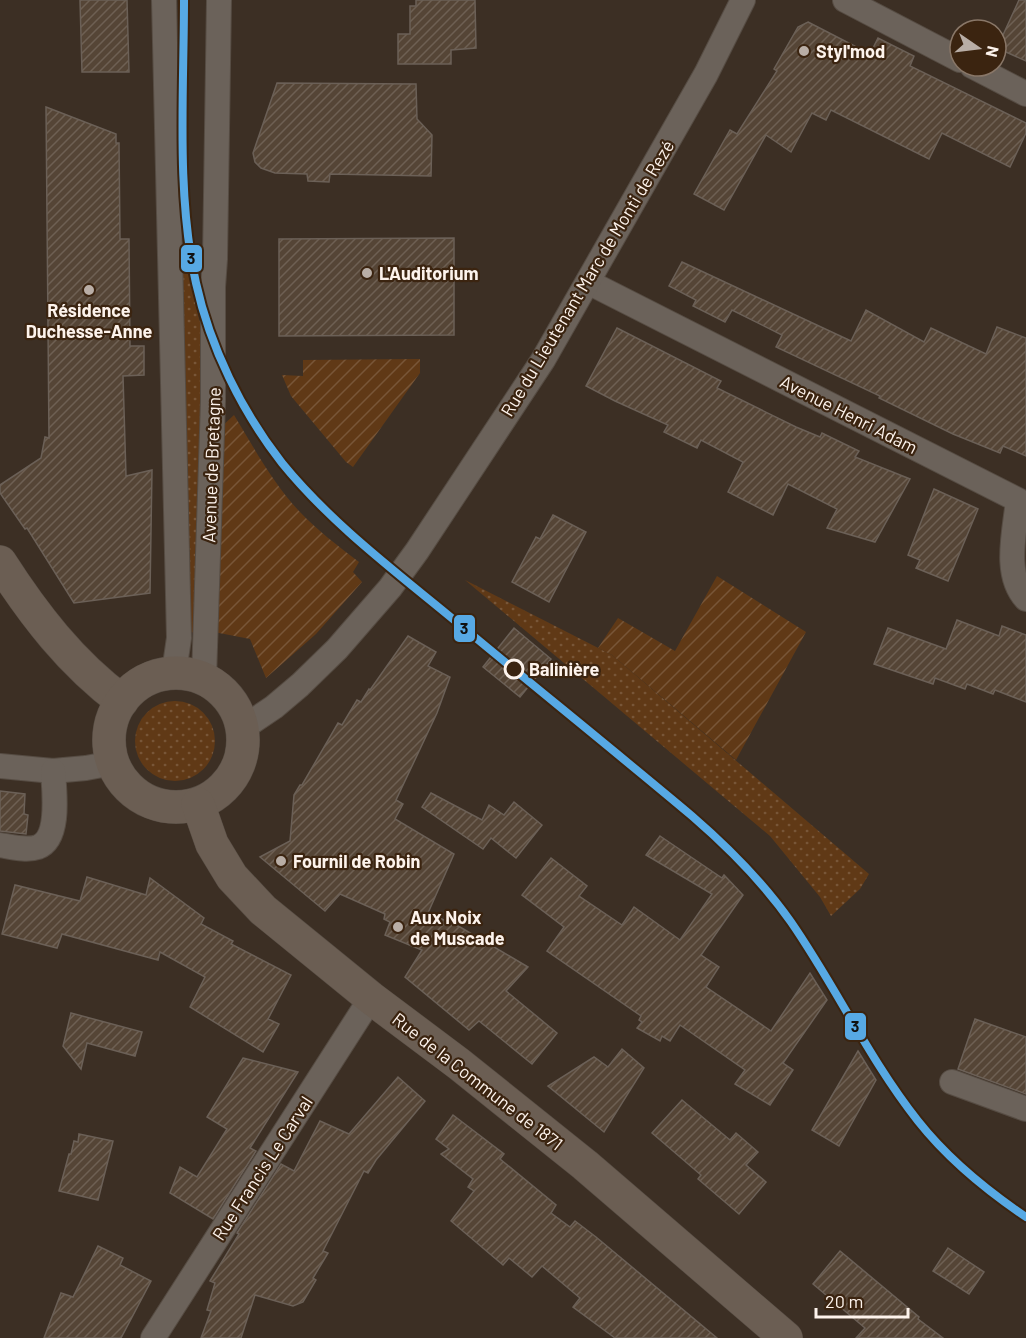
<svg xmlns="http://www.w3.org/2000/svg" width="1026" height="1338" font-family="Barlow,sans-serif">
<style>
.grass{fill:url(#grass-dots)}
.garden{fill:url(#garden-furrows)}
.building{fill:url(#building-hatch);stroke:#6b6057;stroke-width:1.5}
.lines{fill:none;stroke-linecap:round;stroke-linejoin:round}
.street-casing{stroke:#564c43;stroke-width:26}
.secondary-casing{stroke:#564c43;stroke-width:34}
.street{stroke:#6b625a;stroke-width:24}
.secondary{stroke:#6b5e53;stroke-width:33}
.tram-1-casing{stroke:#3b2410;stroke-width:12}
.tram-1{stroke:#57a9e4;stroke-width:8}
.poi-dot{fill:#b9aea6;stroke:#3b2410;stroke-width:2}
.stop-dot{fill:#3b2410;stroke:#fdf3ec;stroke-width:3}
.labels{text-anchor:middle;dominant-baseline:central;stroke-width:4.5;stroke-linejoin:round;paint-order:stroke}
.poi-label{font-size:18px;font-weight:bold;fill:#fdf3ec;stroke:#3b2410;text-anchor:start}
.street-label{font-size:18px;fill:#fdf3ec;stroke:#3b2410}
.stop-label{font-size:18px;font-weight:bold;fill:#fdf3ec;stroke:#3b2410;text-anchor:start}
.line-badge{stroke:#3b2410;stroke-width:2}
.pale-badge-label{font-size:16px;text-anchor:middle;font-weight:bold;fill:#111}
</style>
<defs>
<pattern id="grass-dots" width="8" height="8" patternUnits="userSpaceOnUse" patternTransform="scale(1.5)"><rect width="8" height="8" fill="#603916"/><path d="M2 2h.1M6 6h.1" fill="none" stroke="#785638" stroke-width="1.8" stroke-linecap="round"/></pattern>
<pattern id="garden-furrows" width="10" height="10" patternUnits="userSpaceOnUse" patternTransform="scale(1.5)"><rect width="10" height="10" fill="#603916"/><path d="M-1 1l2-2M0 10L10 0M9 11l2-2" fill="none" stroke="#785638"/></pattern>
<pattern id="building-hatch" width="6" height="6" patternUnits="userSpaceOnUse" patternTransform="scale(1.5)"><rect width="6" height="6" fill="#554536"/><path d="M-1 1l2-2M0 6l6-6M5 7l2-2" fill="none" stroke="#6e6053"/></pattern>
</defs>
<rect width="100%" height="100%" fill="#3c2f24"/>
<g class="grass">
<polygon points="177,267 187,267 199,319 206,338 197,633 189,632"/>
<polygon points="465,580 612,655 869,874 860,889 831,916 820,897 770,836"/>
<circle cx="175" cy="741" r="40"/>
</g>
<g class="garden">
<polygon points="420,359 420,373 353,467 346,462 291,396 282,375 303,376 303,360"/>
<path d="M234,415C254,448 273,483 299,511C317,530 338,546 359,562L353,572L362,582L316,634L266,678L250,639L214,632L219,429Z"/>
<polygon points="717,576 806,632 736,760 612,655 598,648 618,618 675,651"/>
</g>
<g class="building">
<polygon points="80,0 127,0 129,72 82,72"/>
<polygon points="416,0 475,0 476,48 451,50 451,64 398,64 398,34 410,34 410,6 416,6"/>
<polygon points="1019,0 1026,0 1026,61 997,48"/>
<polygon points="808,22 870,54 878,38 914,56 910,66 1026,123 1026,133 1010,167 942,133 929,159 831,110 826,120 812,113 791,152 766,135 724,210 694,194 730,130 737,134 777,71 774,69 798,27"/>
<polygon points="277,83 416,84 417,119 432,135 431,176 330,174 329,182 308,181 307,174 275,173 261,168 255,162 253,153"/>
<polygon points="46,107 116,134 116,143 119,143 120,239 129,239 130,346 144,346 144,375 123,376 126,476 152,470 150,593 74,603 27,528 25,529 0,493 0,485 41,458 45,437 49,438"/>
<polygon points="454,238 454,335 279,336 279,239"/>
<polygon points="682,262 851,341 866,310 924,342 931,328 986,354 997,327 1026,338 1026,456 1003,446 1000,453 953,434 879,398 880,396 776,347 782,335 732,310 725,322 693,306 696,300 669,286"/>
<polygon points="617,328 721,381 717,388 796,427 820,437 822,433 859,451 855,457 910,479 875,542 827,528 837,509 788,484 773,515 728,492 743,462 701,440 697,448 664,432 668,425 615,401 586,386"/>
<polygon points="934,489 978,509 948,581 916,568 920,560 908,555"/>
<polygon points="553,515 586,532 549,602 512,582 536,537 540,539"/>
<polygon points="957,620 999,636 1002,626 1026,635 1026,702 995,690 993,694 967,684 965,689 935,678 933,684 874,664 888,628 946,649"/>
<polygon points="514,628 551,659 520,697 483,667"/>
<polygon points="408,636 436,652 428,666 450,677 437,713 396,800 403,804 395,819 454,854 428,913 460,927 528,967 506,991 557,1033 532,1064 479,1021 469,1030 405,977 422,950 385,935 390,922 384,919 385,914 340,894 325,911 260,857 290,841 294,795 300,785 302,785 338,723 342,725 357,700 361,702 369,689 370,690"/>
<polygon points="0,791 25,794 24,814 28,815 26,834 0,831"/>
<polygon points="431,793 482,820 489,805 504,815 514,802 542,825 516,858 491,838 483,849 422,807"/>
<polygon points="660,836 722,878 724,875 743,895 701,955 719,967 706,987 771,1031 810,973 827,1000 783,1063 793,1070 770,1105 735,1084 745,1070 680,1025 670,1041 662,1036 660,1041 637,1028 642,1022 639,1020 641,1016 547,951 564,927 522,895 551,858 587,886 579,896 622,925 634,907 680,940 712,894 646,855"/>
<polygon points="87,877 146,895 150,878 204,918 201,924 233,941 231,944 291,975 268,1019 279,1024 263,1052 190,1007 205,977 160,952 158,960 62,934 57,948 2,934 15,885 80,901"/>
<polygon points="71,1013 142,1032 135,1056 87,1043 81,1069 63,1046"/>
<polygon points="975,1019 1026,1037 1026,1094 958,1069"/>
<polygon points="622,1049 644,1068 604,1132 548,1086 594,1057 608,1067"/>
<polygon points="858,1051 876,1080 839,1146 812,1130"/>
<polygon points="243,1058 298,1072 250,1148 256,1151 213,1219 170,1193 180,1167 197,1177 227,1129 207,1117"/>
<polygon points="398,1077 425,1101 376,1160 368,1173 364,1171 323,1251 328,1253 313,1278 316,1280 303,1302 293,1306 255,1295 241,1338 201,1338 211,1311 207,1310 215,1283 210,1281 239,1234 237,1233 281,1164 294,1171 320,1121 349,1134"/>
<polygon points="682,1100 730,1140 736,1133 758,1152 746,1165 766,1182 739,1214 698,1179 701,1175 652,1133"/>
<polygon points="453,1115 504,1154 500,1159 556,1205 551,1213 570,1227 575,1221 596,1237 717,1338 615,1338 573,1307 580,1298 542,1266 532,1277 509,1258 503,1265 451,1221 474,1191 468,1187 473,1179 441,1154 449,1149 436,1139"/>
<polygon points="79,1134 113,1141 98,1200 59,1191 69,1154 71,1154 74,1141 78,1142"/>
<polygon points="98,1246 123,1258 120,1265 151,1281 121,1338 44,1338 61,1293 73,1297"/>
<polygon points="948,1248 984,1272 969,1294 933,1271"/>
<polygon points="840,1251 919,1317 918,1319 943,1338 856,1338 865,1328 813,1284"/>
</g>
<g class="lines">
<defs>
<g id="street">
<polyline points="164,0 179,638 174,672"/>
<polyline points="845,0 960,60"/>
<polyline points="972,66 1026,94"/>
<path d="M588,282L1018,500C1015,531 1003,574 1026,599"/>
<polyline points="204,678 213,401 213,287 215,259 219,0"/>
<polyline points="243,728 274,707 300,685 337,649 390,588 417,551 543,360 706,74 743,0"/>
<polyline points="0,766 53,771 86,768 113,763"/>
<path d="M0,845C12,847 27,851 38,847C61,838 54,790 53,771"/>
<polyline points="952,1082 1026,1109"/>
<polyline points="153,1338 371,998"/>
</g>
<g id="secondary">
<path d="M0,562C34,615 71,663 122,701"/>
<circle cx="176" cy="740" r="67"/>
<polyline points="198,804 212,844 232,877 263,910 371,998 459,1064 585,1165 786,1338"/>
</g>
</defs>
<use href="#street" class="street-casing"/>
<use href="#secondary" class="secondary-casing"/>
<use href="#street" class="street"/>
<use href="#secondary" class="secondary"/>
<defs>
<path id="tram-1" d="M184,0C184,91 176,194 196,283C210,347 242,412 282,463C334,527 403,577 465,629C541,692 617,753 692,816C729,848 763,882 791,922C836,987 869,1059 918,1121C948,1159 986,1190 1026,1217"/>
</defs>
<use href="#tram-1" class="tram-1-casing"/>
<use href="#tram-1" class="tram-1"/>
</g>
<g class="poi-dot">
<circle cx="804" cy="51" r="6"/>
<circle cx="367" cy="273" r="6"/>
<circle cx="89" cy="290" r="6"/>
<circle cx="281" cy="861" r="6"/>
<circle cx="398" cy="927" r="6"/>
</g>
<circle class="stop-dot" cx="514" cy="669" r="9"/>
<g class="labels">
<g class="poi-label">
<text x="816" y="51">Styl'mod</text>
<text x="379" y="273">L'Auditorium</text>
<text x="89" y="310" text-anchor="middle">Résidence<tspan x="89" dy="21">Duchesse-Anne</tspan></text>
<text x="293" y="861">Fournil de Robin</text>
<text x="410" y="917">Aux Noix<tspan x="410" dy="21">de Muscade</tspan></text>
</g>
<g class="street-label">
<text transform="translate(587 278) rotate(-59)">Rue du Lieutenant Marc de Monti de Rezé</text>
<text transform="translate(849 414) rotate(27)">Avenue Henri Adam</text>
<text transform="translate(211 465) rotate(-88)">Avenue de Bretagne</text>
<text transform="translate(478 1081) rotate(38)">Rue de la Commune de 1871</text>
<text transform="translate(262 1168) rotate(-57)">Rue Francis Le Carval</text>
</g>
<g class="stop-label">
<text x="529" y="669">Balinière</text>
</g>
</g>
<g class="line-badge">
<rect x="180" y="244" width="23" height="29" rx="6" fill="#57a9e4"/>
<rect x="453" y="614" width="23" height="29" rx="6" fill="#57a9e4"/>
<rect x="844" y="1012" width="23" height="29" rx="6" fill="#57a9e4"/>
</g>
<g class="pale-badge-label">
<text x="191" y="264">3</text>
<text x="464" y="634">3</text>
<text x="855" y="1032">3</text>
</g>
<g transform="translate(978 48) rotate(104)"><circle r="28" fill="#3b2410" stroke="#897768" stroke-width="1.5"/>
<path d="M0-4.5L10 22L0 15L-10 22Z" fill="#b9aea6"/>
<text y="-9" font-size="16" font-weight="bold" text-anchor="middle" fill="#fdf3ec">N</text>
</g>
<path d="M816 1308v9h92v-9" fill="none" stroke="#fdf3ec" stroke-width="3"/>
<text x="825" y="1308" font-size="18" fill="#fdf3ec" stroke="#3b2410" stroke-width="4.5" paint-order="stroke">20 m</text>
</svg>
